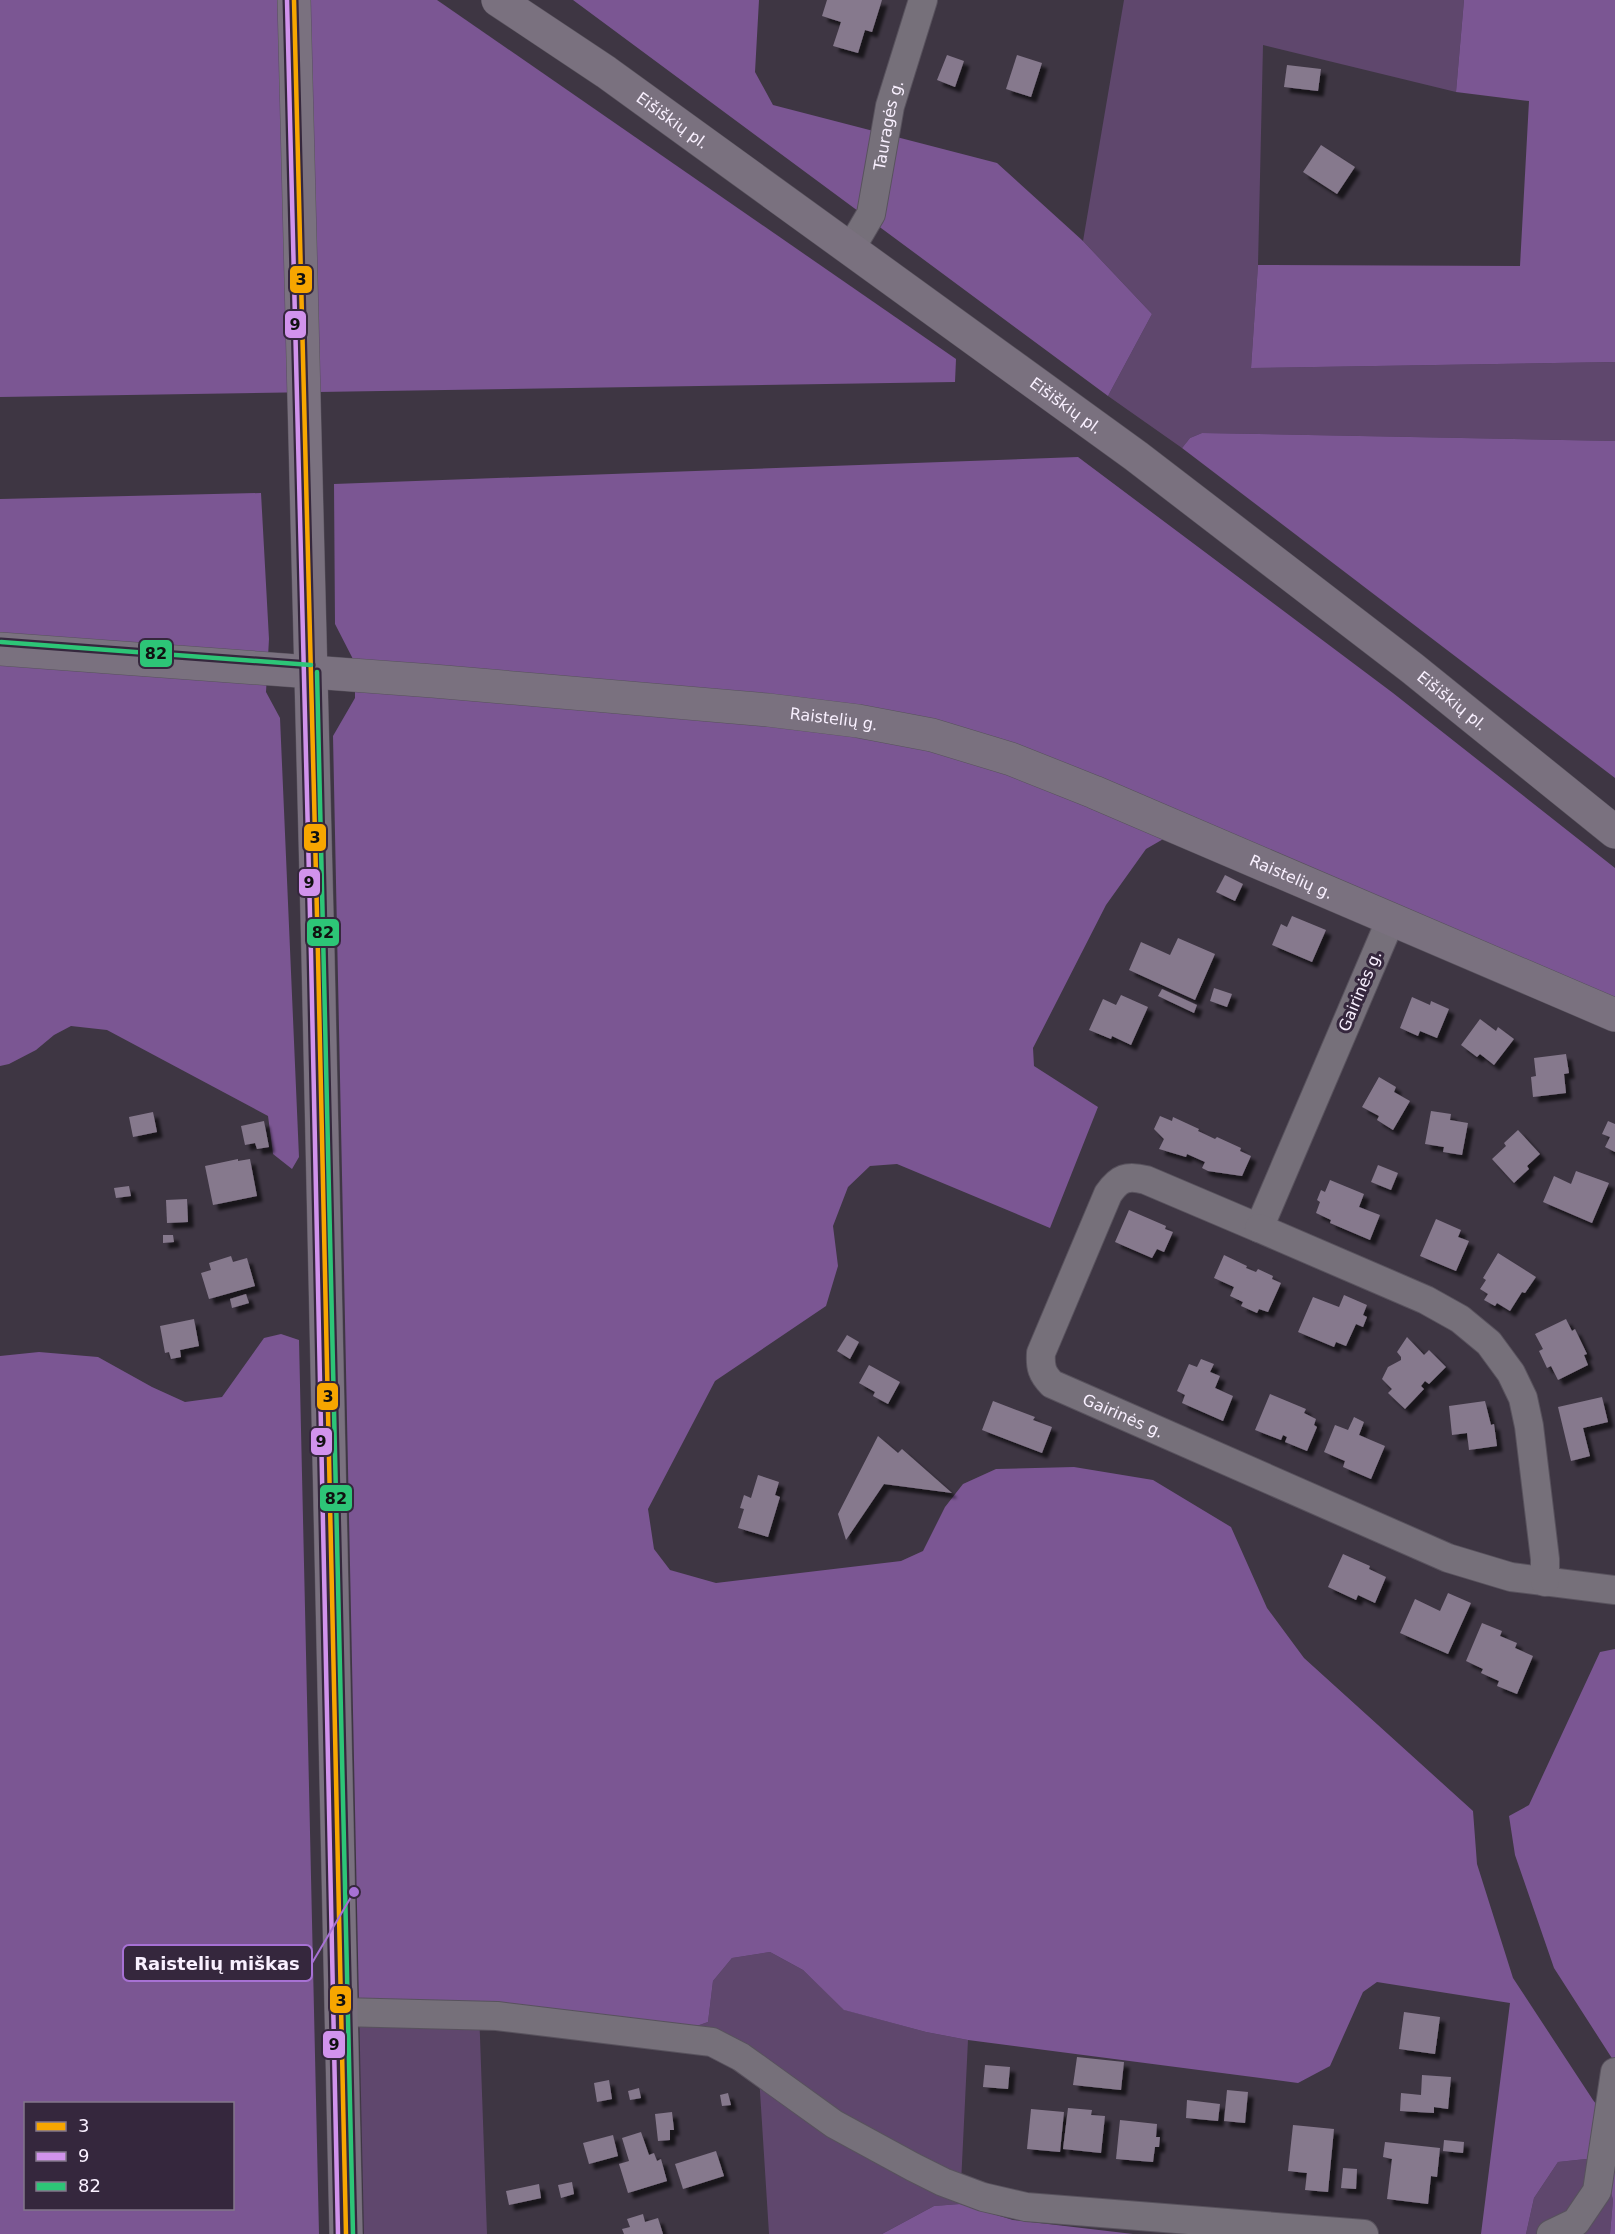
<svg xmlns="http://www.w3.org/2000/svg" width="1615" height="2234" font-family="'DejaVu Sans',sans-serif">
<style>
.green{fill:#5f476d}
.forest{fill:#7b5693;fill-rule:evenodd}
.building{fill:#86798d;filter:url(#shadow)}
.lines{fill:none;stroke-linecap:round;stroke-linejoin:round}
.minor-casing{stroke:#58525d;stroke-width:30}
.major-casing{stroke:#58525d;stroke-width:34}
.minor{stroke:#76707a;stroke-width:28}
.major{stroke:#7a717f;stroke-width:33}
.bus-1-casing{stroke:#35273d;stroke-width:9}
.bus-2-casing{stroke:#35273d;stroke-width:9}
.bus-3-casing{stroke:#35273d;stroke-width:9}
.bus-1{stroke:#f7a600;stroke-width:4.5}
.bus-2{stroke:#d193ec;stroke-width:4.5}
.bus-3{stroke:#2dc577;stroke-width:4.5}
.labels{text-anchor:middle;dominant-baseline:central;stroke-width:6;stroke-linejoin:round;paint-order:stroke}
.street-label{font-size:16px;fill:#f9f0ff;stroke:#35273d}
.leader{fill:none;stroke:#a771d5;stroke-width:2}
.callout-dot{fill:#a771d5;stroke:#35273d;stroke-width:2}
.callout{fill:#35273d;stroke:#a771d5;stroke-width:2}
.callout-label{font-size:18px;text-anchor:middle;font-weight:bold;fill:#f9f0ff}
.line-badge{stroke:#35273d;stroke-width:2}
.pale-badge-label{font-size:16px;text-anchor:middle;font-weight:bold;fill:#111}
</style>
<defs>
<filter id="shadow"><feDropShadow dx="5.5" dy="5.5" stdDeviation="1.5" flood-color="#0009"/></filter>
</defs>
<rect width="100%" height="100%" fill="#3e3643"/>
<g class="green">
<polygon points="1124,0 1464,0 1456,92 1263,45 1258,265 1251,368 1615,362 1615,441 1202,433 1190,438 1182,448 1108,396 1152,314 1083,241"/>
<polygon points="770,1952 803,1970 845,2010 926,2032 968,2040 960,2204 934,2206 882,2234 769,2234 758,2060 691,2028 708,2022 713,1981 732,1958"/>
<polygon points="359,2004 479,2009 487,2234 364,2234"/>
<polygon points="1586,2159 1606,2172 1613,2200 1610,2234 1526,2234 1534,2198 1558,2162"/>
</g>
<g class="forest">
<polygon points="0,0 437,0 956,359 955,382 0,397"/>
<polygon points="573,0 759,0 755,72 773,105 997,163 1083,241 1152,314 1108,396"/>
<polygon points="1464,0 1615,0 1615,362 1251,368 1258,265 1520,266 1529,101 1456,92"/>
<polygon points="1202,433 1615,441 1615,778 1182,448 1190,438"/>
<polygon points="1078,457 1393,693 1615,868 1615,1026 1172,834 1146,849 1106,905 1033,1048 1034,1066 1098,1107 1050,1228 897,1164 870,1166 848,1187 833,1226 838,1266 826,1306 715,1381 648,1509 654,1549 670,1570 716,1583 901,1561 923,1551 945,1507 963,1484 996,1469 1074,1467 1153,1480 1231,1527 1267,1608 1304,1658 1473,1811 1477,1864 1513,1978 1593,2100 1615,2128 1615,2234 1610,2234 1613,2200 1606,2172 1586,2159 1558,2162 1534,2198 1526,2234 1481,2234 1510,2003 1377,1982 1363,1992 1330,2066 1298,2083 968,2040 926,2032 844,2010 803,1970 770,1952 732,1958 713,1981 708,2022 691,2028 359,2004 333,736 355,698 355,663 335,624 334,484"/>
<polygon points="261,493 269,639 266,692 280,718 299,1157 292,1169 273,1154 268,1116 107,1030 71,1026 54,1035 36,1050 9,1064 0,1066 0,499"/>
<path d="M281,1334L299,1340L319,2234H0V1356L39,1352L98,1357L152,1387L185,1402L222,1397L264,1338ZM26,2104H232V2208H26Z"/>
<polygon points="1615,1649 1615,2063 1554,1968 1515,1855 1509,1816 1529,1805 1600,1652"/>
<polygon points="960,2204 1013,2220 1133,2234 882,2234 934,2206"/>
</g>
<g class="building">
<polygon points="827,0 882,0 872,32 865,30 858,53 833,46 841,22 822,16"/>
<polygon points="947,55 964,61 955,87 937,80"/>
<polygon points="1017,55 1042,63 1031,97 1006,89"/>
<polygon points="1287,65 1321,69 1318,91 1284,87"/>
<polygon points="1321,145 1355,167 1337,194 1303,172"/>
<polygon points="1225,875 1243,884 1235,901 1216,892"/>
<polygon points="1292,916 1326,930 1312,962 1272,945 1281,924 1287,927"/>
<polygon points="1178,938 1215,954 1195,1000 1129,970 1141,942 1170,955"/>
<polygon points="1214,988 1232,994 1227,1007 1210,1001"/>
<polygon points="1162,989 1197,1005 1194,1013 1158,996"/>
<polygon points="1121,995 1148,1007 1131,1045 1112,1036 1111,1039 1089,1030 1103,999 1116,1005"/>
<polygon points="1412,997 1430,1005 1431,1001 1449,1009 1437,1038 1420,1031 1418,1036 1400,1028"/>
<polygon points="1480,1019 1496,1031 1498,1027 1514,1039 1494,1065 1480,1054 1477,1057 1461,1045"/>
<polygon points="1566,1054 1569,1073 1564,1074 1566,1093 1533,1097 1531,1077 1536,1076 1534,1058"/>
<polygon points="1379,1077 1396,1087 1394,1092 1410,1101 1393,1130 1377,1120 1379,1116 1362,1107"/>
<polygon points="1431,1111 1451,1114 1450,1120 1468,1123 1462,1155 1443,1152 1444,1147 1425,1144"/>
<polygon points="153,1112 157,1132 133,1137 129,1117"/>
<polygon points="1160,1116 1172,1121 1173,1117 1199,1129 1198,1131 1215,1139 1217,1137 1241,1148 1240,1151 1251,1156 1242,1176 1208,1171 1202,1168 1205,1162 1187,1154 1186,1157 1159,1149 1164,1139 1154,1129"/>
<polygon points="264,1121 269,1147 257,1149 255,1143 245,1145 241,1126"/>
<polygon points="1608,1121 1615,1124 1615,1152 1605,1147 1610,1137 1602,1134"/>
<polygon points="1518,1130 1540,1154 1527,1166 1529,1169 1514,1183 1492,1159 1506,1146 1504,1143"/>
<polygon points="238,1159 238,1161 250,1159 257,1196 213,1205 205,1166"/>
<polygon points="1378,1165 1398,1173 1391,1190 1371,1182"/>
<polygon points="1576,1171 1609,1183 1592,1223 1543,1202 1554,1176 1571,1184"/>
<polygon points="1330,1180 1364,1194 1359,1207 1380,1215 1370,1240 1330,1223 1331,1220 1316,1213 1320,1202 1317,1200 1321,1190 1325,1192"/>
<polygon points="129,1186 131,1196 116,1198 114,1188"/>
<polygon points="187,1199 188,1222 167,1223 166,1200"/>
<polygon points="1129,1210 1166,1226 1165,1229 1173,1232 1164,1252 1157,1249 1152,1258 1115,1242"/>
<polygon points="1436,1219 1461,1230 1458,1237 1469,1241 1456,1271 1420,1256"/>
<polygon points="163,1235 173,1235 174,1242 163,1243"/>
<polygon points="1498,1253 1536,1277 1525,1293 1522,1292 1510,1311 1497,1303 1495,1306 1484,1300 1488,1294 1480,1289 1486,1280 1483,1278"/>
<polygon points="1224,1255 1247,1266 1246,1268 1256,1272 1258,1269 1273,1276 1272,1279 1281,1283 1268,1312 1259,1309 1257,1313 1241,1306 1243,1302 1230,1296 1234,1287 1214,1278"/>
<polygon points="231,1256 233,1262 247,1258 255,1286 209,1299 201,1273 211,1270 209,1263"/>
<polygon points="246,1294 249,1303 232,1308 230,1299"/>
<polygon points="1344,1295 1367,1305 1363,1315 1367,1317 1363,1327 1356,1324 1346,1346 1336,1342 1334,1347 1298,1332 1313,1297 1339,1307"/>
<polygon points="194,1319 199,1346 180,1350 181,1357 171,1359 169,1352 165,1353 160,1326"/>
<polygon points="1566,1319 1572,1331 1575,1329 1587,1354 1584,1355 1588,1365 1558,1380 1551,1366 1547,1368 1539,1351 1543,1349 1535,1334"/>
<polygon points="847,1335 859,1342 850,1359 837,1351"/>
<polygon points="1407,1337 1424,1355 1429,1350 1446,1367 1429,1384 1425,1381 1421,1386 1424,1389 1405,1409 1388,1393 1392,1389 1382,1379 1388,1367 1401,1360 1401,1357 1397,1352"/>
<polygon points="1201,1359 1214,1364 1210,1372 1220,1376 1215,1388 1233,1396 1223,1421 1182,1403 1185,1395 1177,1391 1189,1364 1197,1367"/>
<polygon points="869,1365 900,1382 888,1404 873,1396 875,1392 859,1383"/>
<polygon points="1270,1394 1306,1409 1304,1413 1316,1419 1314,1425 1317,1427 1307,1451 1285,1442 1287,1437 1283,1435 1281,1440 1255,1430"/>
<polygon points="1602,1397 1608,1422 1583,1428 1590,1456 1571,1461 1558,1407"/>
<polygon points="993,1401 1035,1417 1033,1420 1052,1427 1042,1453 982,1430"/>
<polygon points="1485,1401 1491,1425 1494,1424 1497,1446 1469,1450 1467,1433 1452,1435 1449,1406"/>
<polygon points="1354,1417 1364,1422 1359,1435 1385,1446 1371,1479 1343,1467 1345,1461 1324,1452 1335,1425 1348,1430"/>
<polygon points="878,1436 898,1453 902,1449 952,1493 884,1484 846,1540 838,1514"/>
<polygon points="758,1475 779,1482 775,1495 780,1497 768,1537 738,1528 744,1509 740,1508 744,1495 751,1498"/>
<polygon points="1343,1554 1370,1566 1369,1569 1386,1577 1375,1603 1358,1595 1356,1600 1328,1587"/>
<polygon points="1448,1593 1471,1603 1448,1654 1400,1633 1415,1599 1440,1611"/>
<polygon points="1482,1623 1502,1631 1500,1636 1517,1643 1515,1648 1533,1656 1517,1694 1497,1686 1499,1681 1481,1673 1483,1669 1466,1661"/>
<polygon points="1404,2012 1440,2017 1435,2054 1399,2049"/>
<polygon points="1077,2057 1124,2062 1121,2090 1073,2085"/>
<polygon points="985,2065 1010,2067 1008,2089 983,2087"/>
<polygon points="1422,2075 1451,2077 1448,2109 1434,2107 1434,2113 1400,2111 1401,2093 1421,2095"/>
<polygon points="609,2080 612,2099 597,2102 594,2083"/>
<polygon points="639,2088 641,2098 630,2100 628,2091"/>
<polygon points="1227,2090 1248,2092 1245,2123 1224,2121"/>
<polygon points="728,2093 731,2105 722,2106 720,2095"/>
<polygon points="1187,2100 1220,2104 1218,2121 1186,2118"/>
<polygon points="1068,2108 1092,2110 1091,2115 1105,2116 1101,2153 1063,2149"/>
<polygon points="1031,2109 1064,2112 1060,2152 1027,2149"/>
<polygon points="672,2112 674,2130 670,2130 670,2140 658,2141 655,2114"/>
<polygon points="1120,2120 1157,2124 1156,2137 1160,2137 1159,2147 1155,2147 1153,2162 1116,2159"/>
<polygon points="1293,2125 1334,2129 1328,2192 1305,2190 1307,2173 1288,2171"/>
<polygon points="641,2132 649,2155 654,2153 657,2161 661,2159 667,2181 628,2193 619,2164 629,2161 622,2138"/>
<polygon points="613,2135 618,2156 589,2164 583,2143"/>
<polygon points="1444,2140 1464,2142 1463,2153 1443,2151"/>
<polygon points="1385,2142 1440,2148 1437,2177 1431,2176 1428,2204 1387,2199 1392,2159 1383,2157"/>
<polygon points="716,2151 724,2176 683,2189 675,2164"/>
<polygon points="1343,2168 1357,2169 1356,2189 1341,2188"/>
<polygon points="572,2182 574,2194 561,2198 558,2185"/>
<polygon points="539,2184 541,2198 509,2205 506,2191"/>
<polygon points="643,2214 645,2222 658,2218 663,2234 624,2234 622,2229 630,2227 627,2219"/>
</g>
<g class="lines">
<defs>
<g id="minor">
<path id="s1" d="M851,248L871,214L890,106L923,0"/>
<path id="s2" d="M1391,919L1259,1228L1146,1180C1127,1175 1119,1178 1108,1194L1041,1353C1040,1367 1042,1374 1052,1384L1448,1558L1511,1577L1615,1590"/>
<polyline points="1259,1228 1426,1300 1460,1319 1489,1343 1511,1373 1523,1398 1529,1426 1545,1559 1545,1582"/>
<polyline points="341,2012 497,2016 712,2042 741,2057 834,2124 913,2167 943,2182 983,2197 1026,2207 1364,2234"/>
<polyline points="1551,2234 1576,2222 1597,2191 1615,2072"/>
</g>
<g id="major">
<polyline points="294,0 318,955 346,2234"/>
<path id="s3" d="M498,0L606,72L1136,456L1412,668L1615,832"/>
<path id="s4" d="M0,649L433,681L768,710L858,721L932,735L1011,759L1094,792L1615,1015"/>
</g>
</defs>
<use href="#minor" class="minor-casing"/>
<use href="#major" class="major-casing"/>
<use href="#minor" class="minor"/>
<use href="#major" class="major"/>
<defs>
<polyline id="bus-1" points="294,0 318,955 346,2234"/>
<polyline id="bus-2" points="287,0 311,955 338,2234"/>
<g id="bus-3">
<polyline points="1,642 311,665"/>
<polyline points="317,672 353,2234"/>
</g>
</defs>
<use href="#bus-1" class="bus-1-casing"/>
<use href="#bus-2" class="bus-2-casing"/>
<use href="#bus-3" class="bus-3-casing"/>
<use href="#bus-1" class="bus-1"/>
<use href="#bus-2" class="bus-2"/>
<use href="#bus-3" class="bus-3"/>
</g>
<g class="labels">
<g class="street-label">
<text stroke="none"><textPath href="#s3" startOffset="212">Eišiškių pl.</textPath></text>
<text stroke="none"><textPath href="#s1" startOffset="130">Tauragės g.</textPath></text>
<text stroke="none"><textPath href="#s3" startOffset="698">Eišiškių pl.</textPath></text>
<text stroke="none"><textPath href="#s3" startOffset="1184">Eišiškių pl.</textPath></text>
<text stroke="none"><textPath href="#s4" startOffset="837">Raistelių g.</textPath></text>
<text stroke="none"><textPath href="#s4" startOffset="1323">Raistelių g.</textPath></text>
<text transform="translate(1360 991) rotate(-67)">Gairinės g.</text>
<text stroke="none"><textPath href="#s2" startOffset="788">Gairinės g.</textPath></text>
</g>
</g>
<path class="leader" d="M354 1892L312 1963"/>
<circle class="callout-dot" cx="354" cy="1892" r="6"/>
<rect class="callout" x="123" y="1945" width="189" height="36" rx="6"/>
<g class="callout-label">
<text x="217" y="1970">Raistelių miškas</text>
</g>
<g class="line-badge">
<rect x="289" y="265" width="24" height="29" rx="6" fill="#f7a600"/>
<rect x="284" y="310" width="23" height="29" rx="6" fill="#d193ec"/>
<rect x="139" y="639" width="34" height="29" rx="6" fill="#2dc577"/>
<rect x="303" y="823" width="24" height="29" rx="6" fill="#f7a600"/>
<rect x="298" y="868" width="23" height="29" rx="6" fill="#d193ec"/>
<rect x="306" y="918" width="34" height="29" rx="6" fill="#2dc577"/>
<rect x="316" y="1382" width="23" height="29" rx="6" fill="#f7a600"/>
<rect x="310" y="1427" width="23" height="29" rx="6" fill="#d193ec"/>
<rect x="319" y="1484" width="34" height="28" rx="6" fill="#2dc577"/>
<rect x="329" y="1985" width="23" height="29" rx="6" fill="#f7a600"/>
<rect x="322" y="2030" width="24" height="29" rx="6" fill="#d193ec"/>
</g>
<g class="pale-badge-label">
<text x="301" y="285">3</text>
<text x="295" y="330">9</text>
<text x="156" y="659">82</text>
<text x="315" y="843">3</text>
<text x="309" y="888">9</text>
<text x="323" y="938">82</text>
<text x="328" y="1402">3</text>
<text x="321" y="1447">9</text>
<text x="336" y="1504">82</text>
<text x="341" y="2006">3</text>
<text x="334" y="2050">9</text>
</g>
<rect x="24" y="2102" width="210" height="108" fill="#35273d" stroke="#83778b" stroke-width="1.5"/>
<rect x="36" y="2122" width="30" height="9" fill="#f7a600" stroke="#83778b" stroke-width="1.5"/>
<text x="78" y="2132" font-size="18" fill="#f9f0ff">3</text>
<rect x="36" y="2152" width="30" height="9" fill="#d193ec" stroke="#83778b" stroke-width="1.5"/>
<text x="78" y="2162" font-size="18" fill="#f9f0ff">9</text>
<rect x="36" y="2182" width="30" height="9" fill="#2dc577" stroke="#83778b" stroke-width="1.5"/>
<text x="78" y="2192" font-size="18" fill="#f9f0ff">82</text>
</svg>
